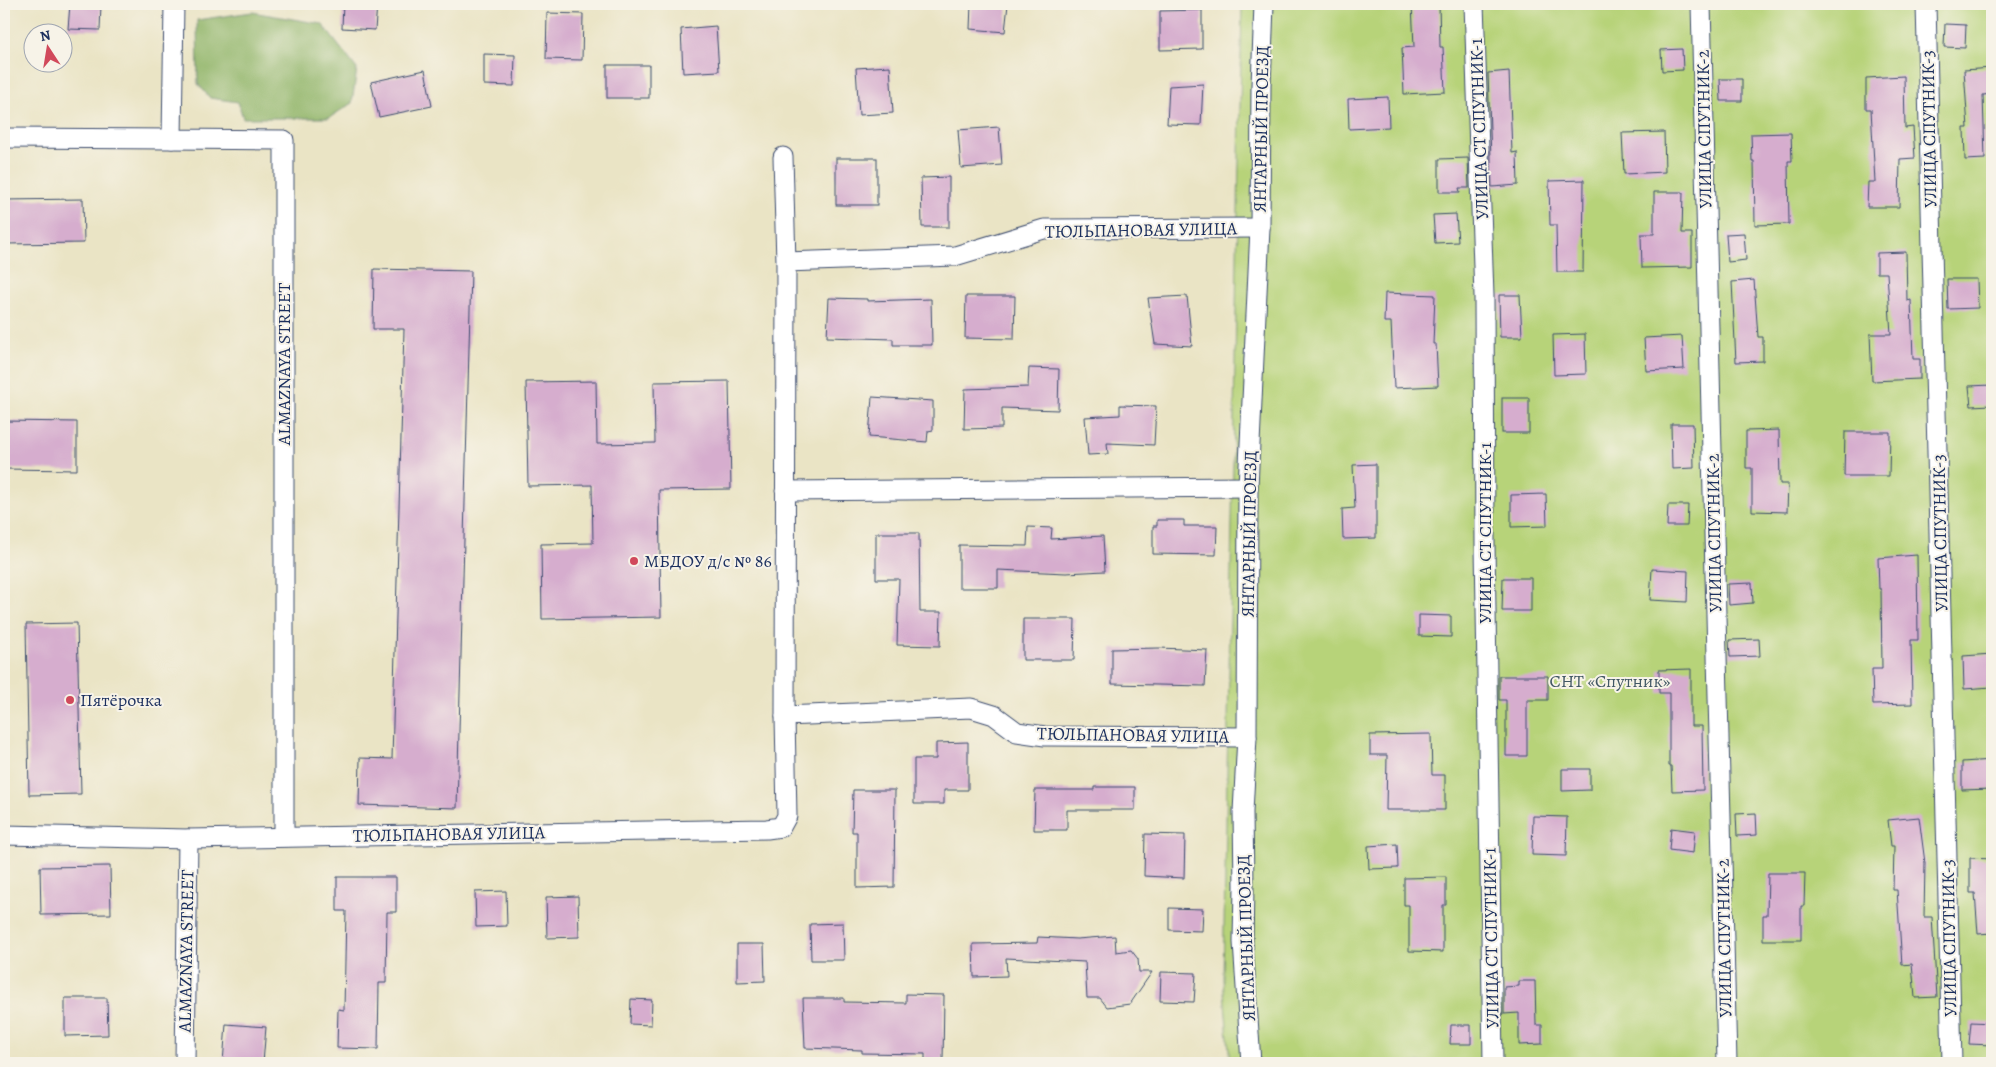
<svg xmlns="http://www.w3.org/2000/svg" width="1996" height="1067" font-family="Alegreya,serif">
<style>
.green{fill:#b7d379;stroke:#69816c}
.forest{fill:#91b569;stroke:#567264}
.building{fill:#d6adce}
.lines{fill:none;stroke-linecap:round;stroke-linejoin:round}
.minor-casing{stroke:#3a4a6d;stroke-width:21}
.minor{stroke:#fff;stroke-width:19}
.poi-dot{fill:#d1495b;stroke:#f7f3e8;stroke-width:2}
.labels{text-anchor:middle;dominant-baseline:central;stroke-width:4;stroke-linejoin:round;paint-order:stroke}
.street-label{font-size:18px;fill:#1b2f5e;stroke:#f7f3e8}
.poi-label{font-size:18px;fill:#1b2f5e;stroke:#f7f3e8;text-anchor:start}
.park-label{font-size:18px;fill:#425865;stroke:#f7f3e8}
</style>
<rect width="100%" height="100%" fill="#f7f3e8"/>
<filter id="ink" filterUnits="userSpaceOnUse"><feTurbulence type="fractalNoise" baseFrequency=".02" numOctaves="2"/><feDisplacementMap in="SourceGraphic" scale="10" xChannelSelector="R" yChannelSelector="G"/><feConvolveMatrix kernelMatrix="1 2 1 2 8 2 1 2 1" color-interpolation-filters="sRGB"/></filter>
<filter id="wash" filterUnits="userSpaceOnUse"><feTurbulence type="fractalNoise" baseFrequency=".0096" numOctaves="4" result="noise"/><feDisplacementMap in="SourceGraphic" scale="20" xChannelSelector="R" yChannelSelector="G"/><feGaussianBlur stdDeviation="1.12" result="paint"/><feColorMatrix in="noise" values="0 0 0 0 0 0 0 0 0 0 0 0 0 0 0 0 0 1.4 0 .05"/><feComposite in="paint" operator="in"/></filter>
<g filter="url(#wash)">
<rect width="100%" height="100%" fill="#eae4c5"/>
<polygon class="green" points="1242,4 1992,4 1992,1063 1230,1063 1223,979"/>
<polygon class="forest" points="252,12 322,24 357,69 352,103 329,118 243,118 238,102 210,98 198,84 197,20"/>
<g id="blocks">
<g class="building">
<polygon points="70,4 101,4 100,30 68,29"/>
<polygon points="343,4 377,4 375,30 342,28"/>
<polygon points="971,4 1008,4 1005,32 970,29"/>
<polygon points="1412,4 1439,4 1440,47 1443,47 1445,92 1404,94 1402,48 1414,47"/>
<polygon points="1202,10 1202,49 1160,50 1160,11"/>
<polygon points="547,13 583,14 582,60 546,59"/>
<polygon points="1945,24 1966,25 1965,48 1944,47"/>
<polygon points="716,26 719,71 683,73 681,29"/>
<polygon points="1682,49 1683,70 1662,71 1661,50"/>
<polygon points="484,54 515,55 514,86 484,85"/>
<rect x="607" y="65" width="42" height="33"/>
<polygon points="890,66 893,113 859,115 856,68"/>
<polygon points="1992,68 1992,94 1983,95 1985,159 1965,160 1964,128 1968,128 1964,70"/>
<polygon points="425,70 432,106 379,117 371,82"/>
<polygon points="1509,71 1512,153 1517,152 1518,185 1492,187 1488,73"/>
<polygon points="1904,76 1905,128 1913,127 1915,158 1900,159 1899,207 1867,207 1868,182 1875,182 1871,109 1866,109 1866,78"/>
<polygon points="1720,79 1742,79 1742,101 1721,101"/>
<polygon points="1203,84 1201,125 1167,124 1169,86"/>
<polygon points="1388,97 1389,127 1349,129 1348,99"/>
<polygon points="999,127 1002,165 961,168 958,130"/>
<polygon points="1664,132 1665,172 1624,174 1622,133"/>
<polygon points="1791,133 1792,161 1788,161 1789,224 1755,225 1754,161 1752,161 1751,134"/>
<rect x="836" y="158" width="41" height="47"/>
<polygon points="1468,158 1469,188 1459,188 1460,192 1439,192 1439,159"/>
<polygon points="949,177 949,227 922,227 921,178"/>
<polygon points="1584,180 1583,272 1557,272 1556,225 1550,225 1549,181"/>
<polygon points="1654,192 1683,192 1682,233 1692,233 1692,267 1642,268 1641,234 1654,234"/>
<polygon points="83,199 84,243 4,244 4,200"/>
<polygon points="1456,214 1458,242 1435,243 1433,215"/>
<polygon points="1744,233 1746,260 1728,262 1726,234"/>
<polygon points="1906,252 1907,301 1911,300 1913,359 1920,359 1920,379 1872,381 1870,334 1891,334 1887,273 1877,273 1877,253"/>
<polygon points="374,269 471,271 457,808 359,805 360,758 392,759 404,329 373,329"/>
<polygon points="1947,279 1977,279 1978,308 1948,309"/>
<polygon points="1754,280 1758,337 1763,337 1763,361 1736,362 1732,282"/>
<polygon points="1385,293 1435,295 1433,344 1436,344 1438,386 1394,388 1391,322 1384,322"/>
<polygon points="1499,295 1520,295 1522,337 1500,337"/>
<polygon points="966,296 1015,296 1014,339 965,338"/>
<polygon points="1187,296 1192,346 1155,344 1148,298"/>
<polygon points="829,298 867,299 867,301 931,299 932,345 893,345 893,339 827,337"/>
<polygon points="1585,334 1586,374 1554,375 1553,335"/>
<polygon points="1682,336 1684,369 1646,371 1644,338"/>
<polygon points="1029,368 1059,369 1058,410 1002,408 1002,428 964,429 965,389 1028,387"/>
<polygon points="596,381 597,444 655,443 654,382 729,381 731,489 659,490 661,617 542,619 541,544 593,543 592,485 528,486 526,382"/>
<polygon points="1992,385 1992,405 1971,406 1969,386"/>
<polygon points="872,397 933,401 933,430 928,431 927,442 869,437"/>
<rect x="1502" y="398" width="27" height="35"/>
<polygon points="1120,405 1156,406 1154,445 1107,443 1108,454 1088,455 1085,417 1120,415"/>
<polygon points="4,421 77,422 77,470 4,469"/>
<polygon points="1671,424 1693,424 1694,468 1672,469"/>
<polygon points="1779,430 1780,484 1788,484 1787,512 1752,511 1752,468 1746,468 1746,431"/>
<polygon points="1845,432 1890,432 1889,476 1844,476"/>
<polygon points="1376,464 1376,538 1343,539 1342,509 1355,508 1353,465"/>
<polygon points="1546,494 1547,526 1511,527 1511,495"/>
<polygon points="1668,505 1688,505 1687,526 1667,526"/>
<polygon points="1157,520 1184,520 1184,526 1217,526 1216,555 1153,554 1153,526 1157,526"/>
<polygon points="1028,527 1052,528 1051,539 1103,536 1105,571 1066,573 998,570 998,588 959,588 959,545 1027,546"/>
<polygon points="876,533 919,533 920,612 941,612 940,646 897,645 899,579 876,579"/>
<polygon points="1917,555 1918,640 1911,640 1912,704 1873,705 1872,669 1882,669 1881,589 1879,589 1878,558"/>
<polygon points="1652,569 1688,571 1687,602 1650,600"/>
<polygon points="1503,578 1531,578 1531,611 1502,611"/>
<polygon points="1752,583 1753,603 1729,605 1728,584"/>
<polygon points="1419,615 1451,616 1451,637 1419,636"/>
<polygon points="1023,619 1075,619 1074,660 1023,660"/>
<polygon points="77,623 81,794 29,795 26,624"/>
<polygon points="1759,639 1760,656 1730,657 1729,640"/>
<polygon points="1159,648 1207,650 1205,686 1112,684 1112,649"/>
<polygon points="1992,654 1992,687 1964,689 1963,656"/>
<polygon points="1691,669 1691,726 1702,726 1703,790 1672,791 1671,766 1669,766 1669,693 1659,693 1659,670"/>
<polygon points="1499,676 1548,676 1548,700 1527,700 1527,756 1506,756 1506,700 1499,700"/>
<polygon points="1431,734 1432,775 1445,775 1445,810 1386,810 1387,755 1370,755 1370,735"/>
<polygon points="968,742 968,790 944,790 944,804 914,804 914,759 936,759 936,743"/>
<polygon points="1992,760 1992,789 1962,790 1962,762"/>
<polygon points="1562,769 1590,769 1590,790 1562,791"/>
<polygon points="1094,787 1135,787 1135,810 1067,810 1067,830 1034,830 1035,790 1094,790"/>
<polygon points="853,790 895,790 894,887 857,888 857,832 852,832"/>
<polygon points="1756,813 1757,835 1737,836 1736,814"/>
<polygon points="1533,816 1567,817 1566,856 1532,855"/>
<polygon points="1919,817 1925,863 1924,917 1932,917 1937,997 1915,998 1912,964 1902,965 1897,890 1893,890 1894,846 1891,846 1888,820"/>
<polygon points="1671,828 1695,831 1693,853 1669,850"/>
<polygon points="1145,834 1185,835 1184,878 1144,876"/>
<polygon points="1397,844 1398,868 1369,869 1368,846"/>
<polygon points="1970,858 1992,859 1992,933 1978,934 1975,893 1970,893"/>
<polygon points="110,866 111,914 41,915 40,867"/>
<polygon points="1768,873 1805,873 1804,906 1801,906 1801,940 1763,940 1763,915 1767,915"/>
<polygon points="337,877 396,877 396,912 387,912 386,983 379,983 378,1049 337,1048 338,1009 344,1010 346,911 337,911"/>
<polygon points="1446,877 1446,905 1443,905 1443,952 1409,951 1409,905 1404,905 1404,878"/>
<polygon points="506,891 507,926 476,927 475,892"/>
<polygon points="578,896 579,937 547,938 546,897"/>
<polygon points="1169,908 1203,909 1202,931 1169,930"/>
<polygon points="843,923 844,960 811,960 810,924"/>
<polygon points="1115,936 1116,952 1131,950 1138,959 1139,972 1152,972 1130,1004 1107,1007 1100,998 1087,998 1085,962 1006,958 1007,976 974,977 973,944 1037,943 1038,937 1077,939"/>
<polygon points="737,944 764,944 765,981 737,982"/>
<polygon points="1161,972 1196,973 1194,1002 1160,1001"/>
<polygon points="1519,981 1535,981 1536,1025 1542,1025 1542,1044 1519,1045 1519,1013 1504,1014 1504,987 1519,986"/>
<polygon points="906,994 944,995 943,1063 925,1063 925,1054 862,1053 862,1050 805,1048 803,998 844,998 844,1002 906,1003"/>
<polygon points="65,998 107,998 108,1035 65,1036"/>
<polygon points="631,999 652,1000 651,1025 630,1024"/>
<polygon points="1971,1022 1992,1023 1992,1045 1969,1044"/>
<polygon points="226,1024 266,1027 263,1063 223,1063"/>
<polygon points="1451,1025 1471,1025 1471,1044 1450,1044"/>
</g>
</g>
</g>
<g filter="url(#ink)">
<use href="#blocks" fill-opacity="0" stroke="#3a4a6d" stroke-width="1"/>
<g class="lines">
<defs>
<g id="minor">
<polyline points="174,4 172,139 284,140 284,836"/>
<polyline points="1474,4 1484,296 1485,545 1493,1063"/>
<polyline points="1701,4 1727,1063"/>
<polyline points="1926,4 1952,1063"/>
<polyline points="4,138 172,139"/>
<polyline points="786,262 955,256 1044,229 1260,228"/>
<polyline points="785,491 1248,487"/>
<polyline points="785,716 971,708 994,715 1017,732 1045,736 1247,737"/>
<polyline points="4,835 188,839 767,829 781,827 787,816 785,716 786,262 783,157"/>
<polyline points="185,1063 188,839"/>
<polyline points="1251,1063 1243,942 1244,886 1243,812 1247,737 1248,487 1260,228 1261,86 1264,4"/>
</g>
</defs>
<use href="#minor" class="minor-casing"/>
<use href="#minor" class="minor"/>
</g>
</g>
<g class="poi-dot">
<circle cx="634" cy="561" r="5"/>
<circle cx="70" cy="700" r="5"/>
</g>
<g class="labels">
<g class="street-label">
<text transform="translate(1261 129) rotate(-89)">ЯНТАРНЫЙ ПРОЕЗД</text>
<text transform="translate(1479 129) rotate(-92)">УЛИЦА СТ СПУТНИК-1</text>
<text transform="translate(1704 129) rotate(-91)">УЛИЦА СПУТНИК-2</text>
<text transform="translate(1929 129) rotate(-91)">УЛИЦА СПУТНИК-3</text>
<text transform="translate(1141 230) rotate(-1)">ТЮЛЬПАНОВАЯ УЛИЦА</text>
<text transform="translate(284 364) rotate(-90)">ALMAZNAYA STREET</text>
<text transform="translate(1485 533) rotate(-90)">УЛИЦА СТ СПУТНИК-1</text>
<text transform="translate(1714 533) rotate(-91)">УЛИЦА СПУТНИК-2</text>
<text transform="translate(1940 533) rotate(-91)">УЛИЦА СПУТНИК-3</text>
<text transform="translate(1249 534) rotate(-89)">ЯНТАРНЫЙ ПРОЕЗД</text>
<text transform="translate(1133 735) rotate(1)">ТЮЛЬПАНОВАЯ УЛИЦА</text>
<text transform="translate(449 834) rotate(-1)">ТЮЛЬПАНОВАЯ УЛИЦА</text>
<text transform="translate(1246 938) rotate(-92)">ЯНТАРНЫЙ ПРОЕЗД</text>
<text transform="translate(1491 938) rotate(-91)">УЛИЦА СТ СПУТНИК-1</text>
<text transform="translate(1724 938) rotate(-91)">УЛИЦА СПУТНИК-2</text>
<text transform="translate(1949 938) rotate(-91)">УЛИЦА СПУТНИК-3</text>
<text transform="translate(186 951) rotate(-89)">ALMAZNAYA STREET</text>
</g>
<g class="poi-label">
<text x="644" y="561">МБДОУ д/с № 86</text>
<text x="80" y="700">Пятёрочка</text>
</g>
<g class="park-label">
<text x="1610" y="681">СНТ «Спутник»</text>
</g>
</g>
<rect width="1996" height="1067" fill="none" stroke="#f7f3e8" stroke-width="20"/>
<g transform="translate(48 48) rotate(348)"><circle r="24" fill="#f7f3e8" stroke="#9fa5b1"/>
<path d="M0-4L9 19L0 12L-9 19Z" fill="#d1495b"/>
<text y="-8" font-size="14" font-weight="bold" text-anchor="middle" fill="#1b2f5e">N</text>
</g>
</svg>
